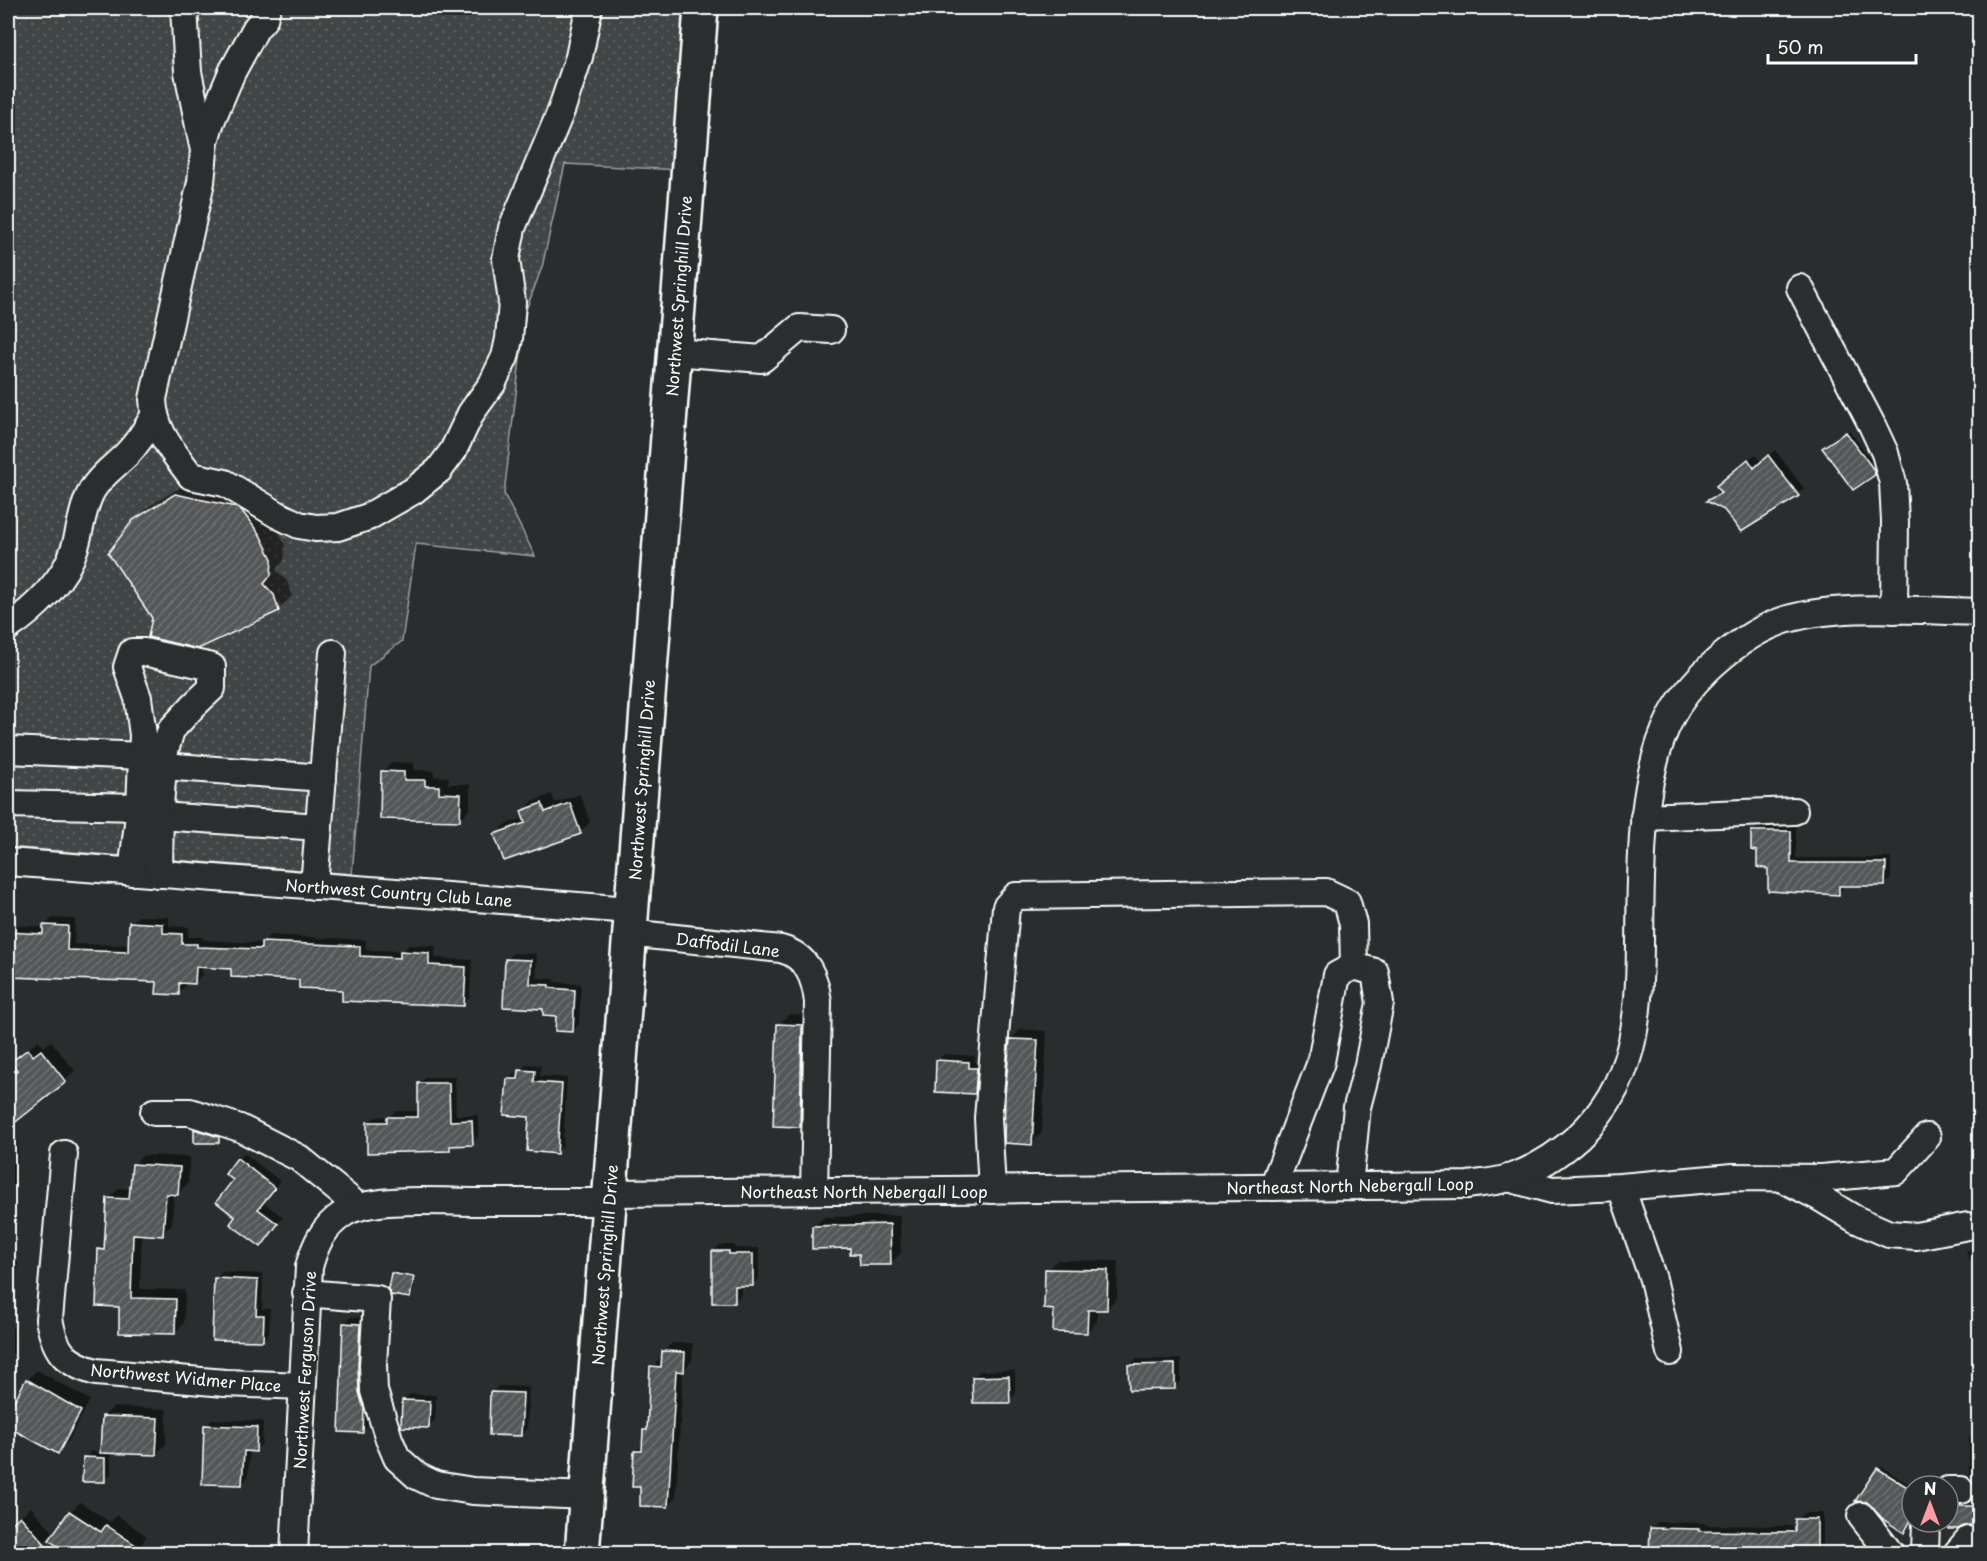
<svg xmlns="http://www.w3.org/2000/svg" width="1987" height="1561" font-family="'Playpen Sans',sans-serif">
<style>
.grass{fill:url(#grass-dots);stroke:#a0a2a2;stroke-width:1.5}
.shadow{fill:#0007}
.building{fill:url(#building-hatch);stroke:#fff;stroke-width:1.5}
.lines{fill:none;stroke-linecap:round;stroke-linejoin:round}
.minor-casing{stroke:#fff;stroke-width:30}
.major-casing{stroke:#fff;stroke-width:38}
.minor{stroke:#2a2d2e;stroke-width:26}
.major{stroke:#2a2d2e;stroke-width:33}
.labels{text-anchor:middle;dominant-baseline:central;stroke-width:4.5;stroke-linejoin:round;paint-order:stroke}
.street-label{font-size:16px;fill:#fff;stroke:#2a2d2e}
</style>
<defs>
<pattern id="grass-dots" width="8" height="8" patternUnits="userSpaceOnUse" patternTransform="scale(1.5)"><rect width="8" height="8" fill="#414445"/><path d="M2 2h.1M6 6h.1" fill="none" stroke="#5e6061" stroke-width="1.8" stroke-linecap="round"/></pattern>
<pattern id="building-hatch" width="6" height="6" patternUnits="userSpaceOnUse" patternTransform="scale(1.5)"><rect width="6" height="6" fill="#555758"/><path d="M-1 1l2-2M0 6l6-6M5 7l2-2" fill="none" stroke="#6e7071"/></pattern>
</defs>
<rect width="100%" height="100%" fill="#2a2d2e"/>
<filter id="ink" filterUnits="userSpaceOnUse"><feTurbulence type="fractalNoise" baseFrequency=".0167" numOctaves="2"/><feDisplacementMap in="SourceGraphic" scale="12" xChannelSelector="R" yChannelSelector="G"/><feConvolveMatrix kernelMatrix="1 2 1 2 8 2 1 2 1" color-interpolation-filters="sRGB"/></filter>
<g filter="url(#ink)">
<polygon class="grass" points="8,8 692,8 680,170 565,164 542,267 526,310 504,494 535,556 416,544 402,641 369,666 352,874 8,847"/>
<g class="shadow">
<polygon points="1849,430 1876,467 1877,471 1874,474 1827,445"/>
<polygon points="1775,450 1804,488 1798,494 1741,530 1725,509 1709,501 1722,491 1724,480 1755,454 1761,462"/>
<polygon points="190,481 250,494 273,521 285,545 284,560 276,570 287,581 292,596 278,609 154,618 134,521 148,507"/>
<polygon points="392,762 414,763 413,770 434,771 434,776 449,777 448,784 470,784 470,809 460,819 382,772"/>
<polygon points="552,794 555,803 580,794 590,822 580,832 496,834 506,824 525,818 523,811 533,801"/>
<polygon points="1758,826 1796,826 1796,858 1891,858 1891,879 1885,884 1844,884 1844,887 1839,893 1770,868 1753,832"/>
<polygon points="138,916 169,917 169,926 189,927 188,937 203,937 203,940 262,943 270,935 366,940 366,950 403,951 409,945 436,946 435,958 472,960 470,997 463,1004 344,989 301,978 233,967 202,966 202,975 194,982 185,982 185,986 178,993 158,981 8,975 8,925 44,927 52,918 75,919 74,944 130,945 131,923"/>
<polygon points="513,953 537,954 536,978 555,979 554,982 581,984 579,1024 573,1030 557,1015 545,1008 506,960"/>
<polygon points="789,1014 812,1016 810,1115 800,1126 779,1025"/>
<polygon points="1021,1029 1047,1031 1042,1133 1031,1143 1011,1039"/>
<polygon points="38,1040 44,1047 51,1041 75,1071 13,1122 8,1115 8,1077 18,1069 13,1063"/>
<polygon points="944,1054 975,1056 975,1062 983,1063 981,1086 974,1092 938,1061"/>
<polygon points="527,1064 541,1065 540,1076 567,1078 563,1146 556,1152 508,1079 515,1073 520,1073"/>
<polygon points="426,1077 455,1077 456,1115 478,1115 478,1137 472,1144 455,1144 450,1150 368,1123 375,1117 390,1116 395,1111 420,1111 419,1084"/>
<polygon points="202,1123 225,1135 218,1141 196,1130"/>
<polygon points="8,1141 18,1141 12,1261 18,1261 17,1279 8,1288"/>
<polygon points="244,1153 280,1181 263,1202 283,1217 267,1239 235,1180 238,1159"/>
<polygon points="143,1155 190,1157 188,1183 178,1193 174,1193 172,1224 162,1234 142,1233 140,1289 185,1290 184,1323 174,1333 121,1306 100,1250 106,1244 109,1198 119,1188 132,1189 133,1165"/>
<polygon points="900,1215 901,1253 891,1263 861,1252 813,1227 824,1217"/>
<polygon points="1980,1242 1980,1282 1966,1252"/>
<polygon points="720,1245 735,1245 735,1248 759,1248 759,1278 753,1284 741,1285 741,1295 734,1301 713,1252"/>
<polygon points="1057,1260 1118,1261 1117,1298 1107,1308 1097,1308 1097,1321 1087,1332 1055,1308 1047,1270"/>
<polygon points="395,1271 416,1275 413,1294 410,1296 392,1274"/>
<polygon points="222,1272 263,1274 262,1309 270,1309 269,1333 263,1340 216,1279"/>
<polygon points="351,1317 366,1318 370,1402 369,1425 362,1432 344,1324"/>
<polygon points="8,1328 16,1328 15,1351 8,1359"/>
<polygon points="672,1343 693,1343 692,1361 683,1370 676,1497 668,1506 642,1486 635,1452 644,1443 645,1431 649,1427 652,1367 660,1358 663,1358 664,1351"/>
<polygon points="1136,1359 1181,1359 1181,1381 1175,1388 1130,1365"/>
<polygon points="37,1370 90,1400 68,1442 58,1452 8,1426 8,1416 27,1380"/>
<polygon points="1015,1370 1015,1395 1009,1401 974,1377 980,1371"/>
<polygon points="498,1386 529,1387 527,1428 521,1435 492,1393"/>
<polygon points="410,1394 436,1395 435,1420 428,1427 404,1400"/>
<polygon points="113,1407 167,1409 166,1444 156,1454 111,1452 111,1474 104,1481 84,1458 91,1451 102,1452 103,1417"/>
<polygon points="212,1419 263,1421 262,1444 256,1450 250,1450 248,1477 242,1484 206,1426"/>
<polygon points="1980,1427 1980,1527 1970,1524 1958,1528 1942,1528 1942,1522 1948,1522 1948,1496 1979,1496 1979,1475 1969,1475 1969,1437"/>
<polygon points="1881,1466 1912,1486 1912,1520 1906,1528 1868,1501 1858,1500"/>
<polygon points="80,1502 110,1522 117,1515 147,1536 135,1554 51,1540 70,1512"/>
<polygon points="31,1507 54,1533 31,1554 8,1554 8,1516 13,1522"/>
<polygon points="1803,1513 1823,1513 1823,1549 1819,1554 1650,1554 1651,1529 1658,1522 1705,1523 1705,1525 1796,1526 1797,1520"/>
</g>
<g class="building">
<polygon points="1846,432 1874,470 1875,475 1853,490 1822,448"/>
<polygon points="1768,455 1799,496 1741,532 1724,510 1706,501 1721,493 1716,486 1748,459 1754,468"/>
<polygon points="175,494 236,507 242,511 260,535 272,559 271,575 264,584 274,595 279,611 198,649 148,637 152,618 108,553 133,520"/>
<polygon points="381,771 404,772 404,780 425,780 425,786 439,786 439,793 461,794 460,821 380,819"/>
<polygon points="542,803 545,812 570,803 581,834 504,861 494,834 525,823 521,811"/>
<polygon points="1751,831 1791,831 1791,863 1886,863 1885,886 1839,886 1839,895 1768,891 1768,869 1757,867 1757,851 1751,850"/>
<polygon points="129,922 163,924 163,933 182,934 182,944 197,944 197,947 261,949 261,942 360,946 360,956 400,958 400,951 429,953 429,965 466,967 464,1006 342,1001 342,990 299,988 299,980 231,977 231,969 196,967 195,984 179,983 179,995 156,994 157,982 8,977 8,932 43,934 43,925 68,926 67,950 128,952"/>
<polygon points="505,959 531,960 530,984 549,985 549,988 575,990 573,1032 555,1031 556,1016 543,1015 543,1009 503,1007"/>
<polygon points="777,1024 802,1025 800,1127 773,1126"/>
<polygon points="1010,1039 1038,1040 1032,1145 1004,1143 1005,1095"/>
<polygon points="28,1049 33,1056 41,1050 66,1082 8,1128 8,1077 17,1070 11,1062"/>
<polygon points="936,1060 969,1062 969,1068 977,1068 975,1094 935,1092"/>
<polygon points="519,1070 535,1071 534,1082 562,1084 557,1154 527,1151 529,1117 504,1115 507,1079 518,1079"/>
<polygon points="418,1083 449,1083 450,1121 472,1120 473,1145 450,1146 450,1151 367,1153 367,1122 387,1122 387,1117 418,1117"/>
<polygon points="194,1129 219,1137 219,1143 194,1143"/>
<polygon points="237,1158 275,1188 258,1209 278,1224 261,1247 230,1224 235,1217 216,1202 233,1180 225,1174"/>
<polygon points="132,1164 180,1167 178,1195 166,1194 163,1236 133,1234 131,1298 176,1299 175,1334 119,1333 119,1307 96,1306 98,1249 104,1250 107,1198 129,1199"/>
<polygon points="890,1224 891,1265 860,1265 859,1254 850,1254 850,1248 812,1249 812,1226"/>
<polygon points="712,1251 729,1251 729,1254 753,1254 753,1286 735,1286 735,1303 712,1303"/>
<polygon points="1045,1269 1108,1270 1107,1310 1088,1310 1087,1333 1053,1332 1054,1310 1044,1309"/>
<polygon points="391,1273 414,1277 410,1298 391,1295 388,1289"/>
<polygon points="214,1278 258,1280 256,1315 264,1315 263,1341 212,1340"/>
<polygon points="343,1323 360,1324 358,1366 359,1392 364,1409 363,1433 339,1432"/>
<polygon points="662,1351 685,1352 684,1372 676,1371 668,1507 640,1506 640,1487 632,1487 634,1451 642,1451 643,1430 647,1430 650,1366 661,1367"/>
<polygon points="1175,1364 1175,1389 1129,1390 1128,1365"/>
<polygon points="1009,1376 1010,1403 973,1403 972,1377"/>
<polygon points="26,1379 81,1411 58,1454 8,1427 8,1413"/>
<polygon points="490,1392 523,1393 521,1436 489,1435"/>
<polygon points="402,1400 430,1401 429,1428 401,1427"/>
<polygon points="102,1416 158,1418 156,1455 100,1453"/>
<polygon points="204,1425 257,1427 256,1452 244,1451 242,1485 202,1484"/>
<polygon points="83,1457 105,1458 105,1482 82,1482"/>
<polygon points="1877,1468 1912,1490 1912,1518 1904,1533 1883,1519 1867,1502 1855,1501"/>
<polygon points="1948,1506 1980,1506 1980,1529 1970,1525 1964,1526 1958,1529 1948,1529"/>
<polygon points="69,1511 101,1532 106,1525 149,1554 69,1554 49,1540"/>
<polygon points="20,1516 45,1544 34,1554 8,1554 8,1527"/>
<polygon points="1795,1519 1817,1519 1817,1554 1649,1554 1650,1528 1699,1529 1699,1531 1795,1532"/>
</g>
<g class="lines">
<defs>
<g id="minor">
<polyline points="184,8 188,72 203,146"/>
<path d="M267,8L264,19L256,28L232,72L210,124L205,141L201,182L153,399C154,432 173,451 191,476L225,483L278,515L299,525L316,528L338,527L368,517L413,491L439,470L453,451L471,413L492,384L505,357L509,339L512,302L506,259L512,228L561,111L579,57L589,8"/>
<polyline points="1800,288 1872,425 1885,453 1893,483 1895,521 1894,610"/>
<polyline points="674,352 762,359 799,328 831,330"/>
<path d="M8,627C35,609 66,579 75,547C81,528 82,508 92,490C101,475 115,466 127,454C138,443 146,430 154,416"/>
<polyline points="8,750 142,756"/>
<polyline points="163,766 323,778"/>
<polyline points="8,804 140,807"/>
<polyline points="160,816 319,827"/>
<polyline points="1644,817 1794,811"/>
<polyline points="8,862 630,910"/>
<polyline points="132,872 140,807 143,735 138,698 127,667 132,652 144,652 212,667 212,688 194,705 171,730 164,754 160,806 159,874"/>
<polyline points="314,886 333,653"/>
<path d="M628,933L781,949C807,956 815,977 818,1002L814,1191"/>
<polyline points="154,1112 190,1112 240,1128 299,1158 359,1207"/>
<path d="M64,1154L49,1319C55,1351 64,1363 96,1372L225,1383L302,1386"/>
<polyline points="1508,1178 1552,1190 1621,1187 1733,1177 1822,1178 1896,1171 1927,1137"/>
<polyline points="1785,1180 1817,1196 1855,1219 1889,1234 1916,1236 1968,1226"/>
<polyline points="1273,1187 1321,1062 1337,975 1354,966 1375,972 1380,1003 1368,1065 1357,1107 1349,1186"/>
<polyline points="1621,1187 1653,1279 1670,1352"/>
<polyline points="992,1190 988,1118 1006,907 1016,896 1326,892 1347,902 1353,924 1354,966"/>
<path d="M609,1193L1468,1185C1481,1183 1496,1182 1509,1178C1534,1170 1559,1154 1579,1136C1635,1083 1639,1019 1640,946C1641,875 1638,781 1671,717C1680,699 1693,684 1707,670C1728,650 1752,632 1779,622C1834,602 1921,611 1980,612"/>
<polyline points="306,1293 377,1299 373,1365 374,1391 389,1439 397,1458 417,1476 436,1485 473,1491 587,1496"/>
<polyline points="1948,1490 1961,1490"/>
<polyline points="1861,1516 1891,1554"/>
<path d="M294,1554L309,1267C315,1245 323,1227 343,1214C369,1196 442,1202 474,1202C519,1202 563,1202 608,1202"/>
<polyline points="1925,1554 1926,1522"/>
<polyline points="1956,1554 1968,1540"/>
</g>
<polyline id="major" points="582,1554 701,8"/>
</defs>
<use href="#minor" class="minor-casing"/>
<use href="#major" class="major-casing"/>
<use href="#minor" class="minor"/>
<use href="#major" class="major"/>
</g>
</g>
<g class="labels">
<g class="street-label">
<text transform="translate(678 296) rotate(-86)">Northwest Springhill Drive</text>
<text transform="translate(641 780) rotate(-86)">Northwest Springhill Drive</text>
<text transform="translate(399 892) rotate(4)">Northwest Country Club Lane</text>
<text transform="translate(728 944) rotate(7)">Daffodil Lane</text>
<text transform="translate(1350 1185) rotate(-1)">Northeast North Nebergall Loop</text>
<text x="864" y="1191">Northeast North Nebergall Loop</text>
<text transform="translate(604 1265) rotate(-86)">Northwest Springhill Drive</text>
<text transform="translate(304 1370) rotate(-87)">Northwest Ferguson Drive</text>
<text transform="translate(186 1377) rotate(5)">Northwest Widmer Place</text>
</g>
</g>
<rect width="1987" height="1561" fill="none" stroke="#2a2d2e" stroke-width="30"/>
<rect x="15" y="15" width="1957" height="1531" fill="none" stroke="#fff" stroke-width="2" filter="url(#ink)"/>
<g transform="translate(1930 1504)"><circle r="28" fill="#2a2d2e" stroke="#7f8182" stroke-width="1.5"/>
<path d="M0-4.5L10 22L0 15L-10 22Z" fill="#ff9aa2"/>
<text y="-9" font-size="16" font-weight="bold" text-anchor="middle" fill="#ffffff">N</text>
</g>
<path d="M1768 54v9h148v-9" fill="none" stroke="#ffffff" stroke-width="3"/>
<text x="1777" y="54" font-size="18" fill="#ffffff" stroke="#2a2d2e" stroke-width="4.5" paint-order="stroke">50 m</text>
</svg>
